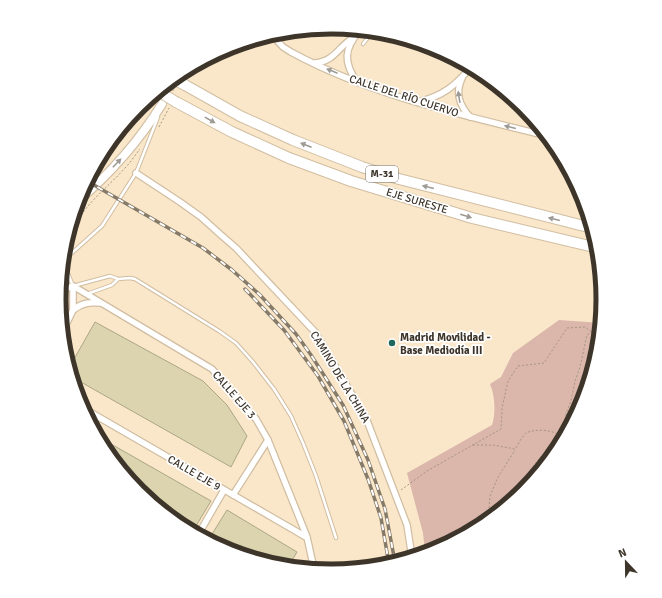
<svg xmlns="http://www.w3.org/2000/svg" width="662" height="598" font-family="Signika,sans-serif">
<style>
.green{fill:#dbb6ab}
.building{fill:#dbd4ae;stroke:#aca687}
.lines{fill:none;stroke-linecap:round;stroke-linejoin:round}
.secondary-tunnel{stroke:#d4c3aa;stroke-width:8;stroke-dasharray:8 4;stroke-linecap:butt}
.lane-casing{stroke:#d1bea2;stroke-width:4.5}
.street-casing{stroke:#d1bea2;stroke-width:8}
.secondary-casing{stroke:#d1bea2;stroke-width:10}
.highway-casing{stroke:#d1bea2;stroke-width:12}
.path{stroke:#a49681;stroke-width:1;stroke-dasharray:2 2;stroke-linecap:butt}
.lane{stroke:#fff;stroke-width:2.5}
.street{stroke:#fff;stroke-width:5.5}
.secondary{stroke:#fff;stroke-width:8}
.highway{stroke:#fff;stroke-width:10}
.rail-casing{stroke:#867a68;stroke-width:3.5}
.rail{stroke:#fff;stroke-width:2;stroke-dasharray:6;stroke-linecap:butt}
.highway-bridge-casing{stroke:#d1bea2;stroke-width:12;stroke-linecap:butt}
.highway-bridge{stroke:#fff;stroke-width:10}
.oneway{fill:#9e9a94}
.poi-dot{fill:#20675b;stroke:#fff;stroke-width:1.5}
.labels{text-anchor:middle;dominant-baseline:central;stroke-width:3.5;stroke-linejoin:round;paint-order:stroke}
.shield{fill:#fff;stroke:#77726a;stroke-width:1}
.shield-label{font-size:10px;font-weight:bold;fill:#3d352a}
.street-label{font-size:11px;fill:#3d352a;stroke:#fff}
.poi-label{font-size:11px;font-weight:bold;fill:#3d352a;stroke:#fff;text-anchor:start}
.rim{fill:none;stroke:#3d352a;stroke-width:5}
</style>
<rect width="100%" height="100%" fill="#fae7ca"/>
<path class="green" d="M559,320L601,323L598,352L582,403L557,450L523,491L482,525L435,550L425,553L423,533L407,473L492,425C496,413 495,396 490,384L501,377L513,353Z"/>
<g class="building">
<polygon points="95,322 203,381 227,405 247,436 231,467 72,377 69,368"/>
<polygon points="97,436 211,501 193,531 173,520 139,491 105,450"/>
<polygon points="227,510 297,552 288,567 278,566 229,551 209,539"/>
</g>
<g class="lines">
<polyline class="secondary-tunnel" points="164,100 179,73"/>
<defs>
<g id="lane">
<polyline points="363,44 373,31"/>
<polyline points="74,213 83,201"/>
<polyline points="63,260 65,242"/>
<polyline points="63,261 73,286 110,276 118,279 130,278 135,279 219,331 236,343 253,362 274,389 291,416 303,443 316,476 336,538"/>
<polyline points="63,261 102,226 136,173 158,117"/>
<polyline points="87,294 112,285 118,279"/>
</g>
<g id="street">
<path d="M271,34L283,47L291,52C370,95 461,115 548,136"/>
<path d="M315,63C335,61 338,47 353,38"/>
<path d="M462,78C455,93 459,105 470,117"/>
<path d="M357,82C343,62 344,49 360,30"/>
<path d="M418,102C443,96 455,86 471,67"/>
<polyline points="136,173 180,202 201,217 221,235 236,248 315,332 366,418 407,525 412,557"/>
<polyline points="60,291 73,286 212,369 256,419 268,440 307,537 314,569"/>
<path d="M73,310C82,303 89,302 100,303"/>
<polyline points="62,333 73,310 73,286"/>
<polyline points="83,408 306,537"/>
<polyline points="233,495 268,440"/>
<polyline points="198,535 224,490"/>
</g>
<path id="secondary" d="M78,201C111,173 139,141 162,104"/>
<g id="highway">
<polyline points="185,85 240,116 293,140 362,167 399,179 592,228"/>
<polyline points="176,102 232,132 289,158 351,181 472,218 598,248"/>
</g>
</defs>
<use href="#lane" class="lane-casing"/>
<use href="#street" class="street-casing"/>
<use href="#secondary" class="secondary-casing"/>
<use href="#highway" class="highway-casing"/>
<g class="path">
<polyline points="187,76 193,66"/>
<polyline points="159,127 169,108"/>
<path d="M72,221H77C90,200 109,186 125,168C131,162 135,155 140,149"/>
<polyline points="557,442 559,446"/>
<path d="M473,445H493L515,449C518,445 522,436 526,433C536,428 556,430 564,438"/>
<polyline points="401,490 427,471 501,429 502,408 508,381 518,366 544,363 567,328 585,327 592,332"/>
<path d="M515,498C525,474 542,452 563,436L566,414L571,401L575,381L580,367L587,335L592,332L600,334"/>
<polyline points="488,520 490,496 498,477 515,450"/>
</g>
<use href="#lane" class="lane"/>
<use href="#street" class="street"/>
<use href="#secondary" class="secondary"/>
<use href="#highway" class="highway"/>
<defs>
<g id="rail">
<polyline points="87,181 203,248 232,270 260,295 296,334 311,355 343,405 368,460 385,509 395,562"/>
<polyline points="245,289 284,330 318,376 344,421 368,479 381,518 389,564"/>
</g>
</defs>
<use href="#rail" class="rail-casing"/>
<use href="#rail" class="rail"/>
<defs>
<g id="highway-bridge">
<polyline points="173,79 185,85"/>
<polyline points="158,91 176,102"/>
</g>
</defs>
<use href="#highway-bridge" class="highway-bridge-casing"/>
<use href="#highway-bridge" class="highway-bridge"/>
</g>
<defs><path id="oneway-solid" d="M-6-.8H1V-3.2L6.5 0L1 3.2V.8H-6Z"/></defs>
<g class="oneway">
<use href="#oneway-solid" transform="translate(332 71) rotate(-157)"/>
<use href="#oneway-solid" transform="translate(459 97) rotate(-99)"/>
<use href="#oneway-solid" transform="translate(210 120) rotate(29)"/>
<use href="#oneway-solid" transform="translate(510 127) rotate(-166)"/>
<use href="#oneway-solid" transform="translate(306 145) rotate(-159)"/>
<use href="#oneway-solid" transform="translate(117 163) rotate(-46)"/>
<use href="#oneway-solid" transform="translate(428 187) rotate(-166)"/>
<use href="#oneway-solid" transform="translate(466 216) rotate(17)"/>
<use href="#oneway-solid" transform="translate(554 219) rotate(-166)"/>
</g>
<circle class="poi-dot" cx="392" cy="343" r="4"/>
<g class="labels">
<rect class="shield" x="366" y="166" width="32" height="16" rx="3"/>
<g class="shield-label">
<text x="382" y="174">M-31</text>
</g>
<g class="street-label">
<text transform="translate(404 96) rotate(18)">CALLE DEL RÍO CUERVO</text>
<text transform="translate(417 201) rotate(17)">EJE SURESTE</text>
<text transform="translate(340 377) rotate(59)">CAMINO DE LA CHINA</text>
<text transform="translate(234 395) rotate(49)">CALLE EJE 3</text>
<text transform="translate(194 473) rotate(30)">CALLE EJE 9</text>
</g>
<g class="poi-label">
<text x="400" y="337">Madrid Movilidad -<tspan x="400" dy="13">Base Mediodía III</tspan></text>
</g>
</g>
<path d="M0 0H662V598H0ZM66 299a265 265 0 1 1 530 0a265 265 0 1 1-530 0Z" fill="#fff" fill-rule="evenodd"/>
<path class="rim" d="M66 299a265 265 0 1 1 530 0a265 265 0 1 1-530 0Z"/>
<g transform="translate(626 562) rotate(338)" stroke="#ffffff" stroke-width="3" paint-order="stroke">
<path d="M0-3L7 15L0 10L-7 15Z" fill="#3d352a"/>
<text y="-6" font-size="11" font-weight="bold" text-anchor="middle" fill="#3d352a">N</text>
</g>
</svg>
